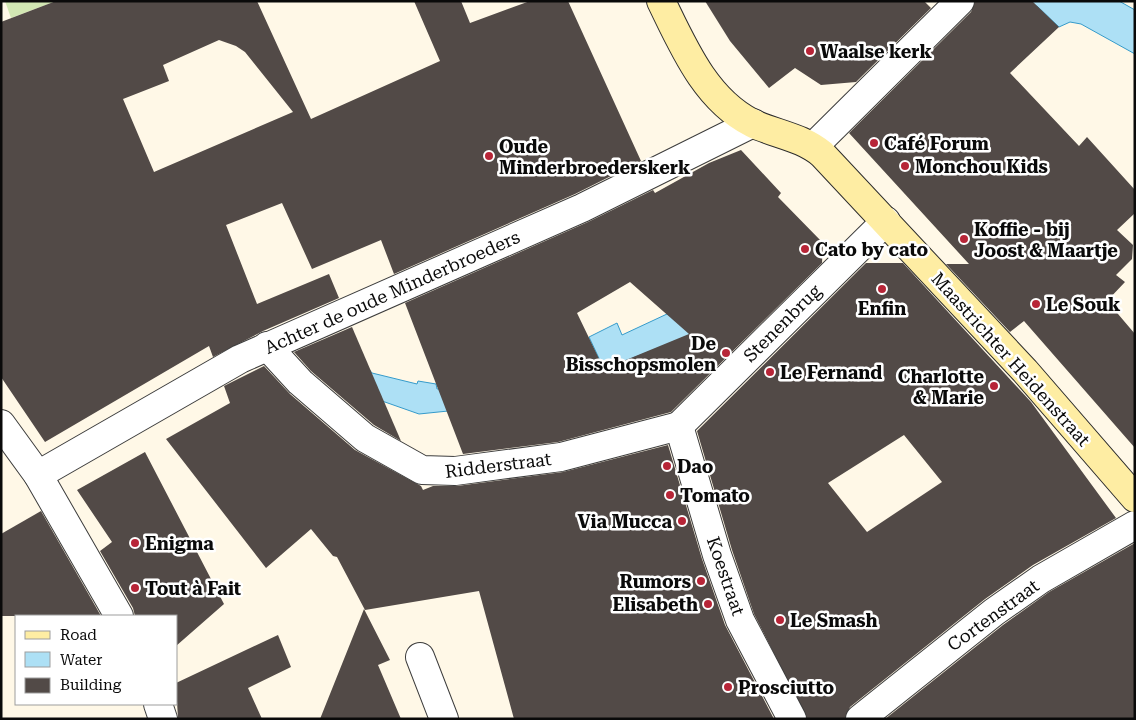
<svg xmlns="http://www.w3.org/2000/svg" width="1136" height="720" font-family="'Roboto Serif',serif">
<style>
.green{fill:#d2e7b3}
.water{fill:#ade0f5;stroke:#359bcb}
.building{fill:#524a47;fill-rule:evenodd}
.lines{fill:none;stroke-linecap:round;stroke-linejoin:round}
.street-casing{stroke:#3d3d3d;stroke-width:30}
.secondary-casing{stroke:#2c2c2c;stroke-width:30}
.street{stroke:#fff;stroke-width:28}
.secondary{stroke:#feeda3;stroke-width:28}
.poi-dot{fill:#b72537;stroke:#fff;stroke-width:2}
.labels{text-anchor:middle;dominant-baseline:central;stroke-width:5;stroke-linejoin:round;paint-order:stroke}
.poi-label{font-size:18px;font-weight:bold;fill:#0a0a0a;stroke:#fff;text-anchor:start}
.street-label{font-size:18px;fill:#0a0a0a;stroke:#fff}
</style>
<rect width="100%" height="100%" fill="#fff8e7"/>
<polygon class="green" points="5,1 56,1 11,18"/>
<g class="water">
<polygon points="1028,1 1119,1 1135,10 1135,54 1081,24 1070,22 1059,27 1038,7"/>
<polygon points="667,314 703,331 604,369 589,337 617,323 622,335"/>
<polygon points="348,342 372,373 417,384 418,381 436,384 437,389 476,384 458,410 419,414 348,389"/>
</g>
<g class="building">
<path d="M56,1H257L311,119L440,61L414,1H461L470,23L530,1H568L641,161L575,194L394,274L381,240L312,269L282,203L226,225L257,304L329,274L339,298L263,331L213,357L209,346L45,442L1,377V22ZM219,40L236,46L245,52L293,112L154,172L123,99L169,81L163,65Z"/>
<polygon points="705,1 924,1 931,8 856,82 821,85 795,68 769,88 730,41"/>
<polygon points="975,1 1032,1 1059,27 1010,73 1079,146 1087,137 1135,190 1135,213 1117,230 1133,245 1132,259 1116,275 1125,282 1107,301 1135,334 1135,448 1024,321 1010,332 946,264 969,264 849,133 971,12"/>
<path d="M741,150L781,193L778,197L823,243L822,263L671,412L558,442L463,454L405,303L588,222L653,190L655,193L709,163ZM630,282L689,334L604,369L577,313Z"/>
<path d="M866,263H903L1031,402L1116,518L1033,565L985,599L850,707L845,719H807L754,614L732,550L697,431ZM904,435L942,482L867,532L828,483Z"/>
<polygon points="352,327 401,441 374,425 311,371 294,352"/>
<polygon points="264,366 290,394 355,450 421,486 423,490 433,486 457,486 563,472 668,445 702,559 725,625 774,719 514,719 479,591 365,610 337,557 333,556 311,529 266,568 166,439 230,403 224,386"/>
<polygon points="145,452 224,604 176,646 176,616 135,616 133,608 100,551 112,542 77,490"/>
<polygon points="41,511 101,616 1,616 1,534"/>
<polygon points="1135,543 1135,719 885,719 1003,625 1049,592"/>
<polygon points="364,609 390,660 378,665 401,719 320,719"/>
<polygon points="278,635 291,667 248,688 262,719 178,719 176,683"/>
</g>
<g class="lines">
<defs>
<g id="street">
<polyline points="813,147 960,1"/>
<polyline points="267,346 300,382 365,438 422,470 455,471 561,457 679,426"/>
<polyline points="1,424 38,475 119,616"/>
<polyline points="679,426 717,555 740,620 792,719"/>
<polyline points="679,426 886,221"/>
<polyline points="38,475 240,359 582,208 753,123"/>
<polyline points="420,657 444,719"/>
<polyline points="158,704 163,719"/>
<polyline points="860,719 994,612 1041,579 1135,525"/>
</g>
<path id="secondary" d="M661,1C683,46 705,99 752,123C775,134 802,137 822,154L1025,371L1135,498"/>
</defs>
<use href="#street" class="street-casing"/>
<use href="#secondary" class="secondary-casing"/>
<use href="#street" class="street"/>
<use href="#secondary" class="secondary"/>
</g>
<g class="poi-dot">
<circle cx="810" cy="51" r="5"/>
<circle cx="874" cy="143" r="5"/>
<circle cx="489" cy="156" r="5"/>
<circle cx="905" cy="166" r="5"/>
<circle cx="964" cy="239" r="5"/>
<circle cx="805" cy="249" r="5"/>
<circle cx="882" cy="289" r="5"/>
<circle cx="1036" cy="304" r="5"/>
<circle cx="726" cy="353" r="5"/>
<circle cx="770" cy="372" r="5"/>
<circle cx="994" cy="386" r="5"/>
<circle cx="667" cy="466" r="5"/>
<circle cx="670" cy="495" r="5"/>
<circle cx="682" cy="521" r="5"/>
<circle cx="135" cy="543" r="5"/>
<circle cx="701" cy="581" r="5"/>
<circle cx="135" cy="588" r="5"/>
<circle cx="708" cy="604" r="5"/>
<circle cx="780" cy="620" r="5"/>
<circle cx="728" cy="687" r="5"/>
</g>
<g class="labels">
<g class="poi-label">
<text x="820" y="51">Waalse kerk</text>
<text x="884" y="143">Café Forum</text>
<text x="499" y="146">Oude<tspan x="499" dy="21">Minderbroederskerk</tspan></text>
<text x="915" y="166">Monchou Kids</text>
<text x="974" y="229">Koffie - bij<tspan x="974" dy="21">Joost &amp; Maartje</tspan></text>
<text x="815" y="249">Cato by cato</text>
<text x="1046" y="304">Le Souk</text>
<text x="882" y="308" text-anchor="middle">Enfin</text>
<text x="716" y="343" text-anchor="end">De<tspan x="716" dy="21">Bisschopsmolen</tspan></text>
<text x="780" y="372">Le Fernand</text>
<text x="984" y="376" text-anchor="end">Charlotte<tspan x="984" dy="21">&amp; Marie</tspan></text>
<text x="677" y="466">Dao</text>
<text x="680" y="495">Tomato</text>
<text x="672" y="521" text-anchor="end">Via Mucca</text>
<text x="145" y="543">Enigma</text>
<text x="691" y="581" text-anchor="end">Rumors</text>
<text x="145" y="588">Tout à Fait</text>
<text x="698" y="604" text-anchor="end">Elisabeth</text>
<text x="790" y="620">Le Smash</text>
<text x="738" y="687">Prosciutto</text>
</g>
<g class="street-label">
<text transform="translate(392 292) rotate(-24)">Achter de oude Minderbroeders</text>
<text transform="translate(782 323) rotate(-45)">Stenenbrug</text>
<text transform="translate(1011 359) rotate(48)">Maastrichter Heidenstraat</text>
<text transform="translate(498 465) rotate(-7)">Ridderstraat</text>
<text transform="translate(726 576) rotate(71)">Koestraat</text>
<text transform="translate(993 615) rotate(-36)">Cortenstraat</text>
</g>
</g>
<rect width="1136" height="720" fill="none" stroke="#0a0a0a" stroke-width="5"/>
<rect x="15" y="615" width="162" height="90" fill="#ffffff" stroke="#9d9d9d"/>
<rect x="25" y="631" width="25" height="8" fill="#feeda3" stroke="#9d9d9d"/>
<text x="60" y="640" font-size="15" fill="#0a0a0a">Road</text>
<rect x="25" y="652" width="25" height="15" fill="#ade0f5" stroke="#9d9d9d"/>
<text x="60" y="665" font-size="15" fill="#0a0a0a">Water</text>
<rect x="25" y="678" width="25" height="15" fill="#524a47" stroke="#9d9d9d"/>
<text x="60" y="690" font-size="15" fill="#0a0a0a">Building</text>
</svg>
